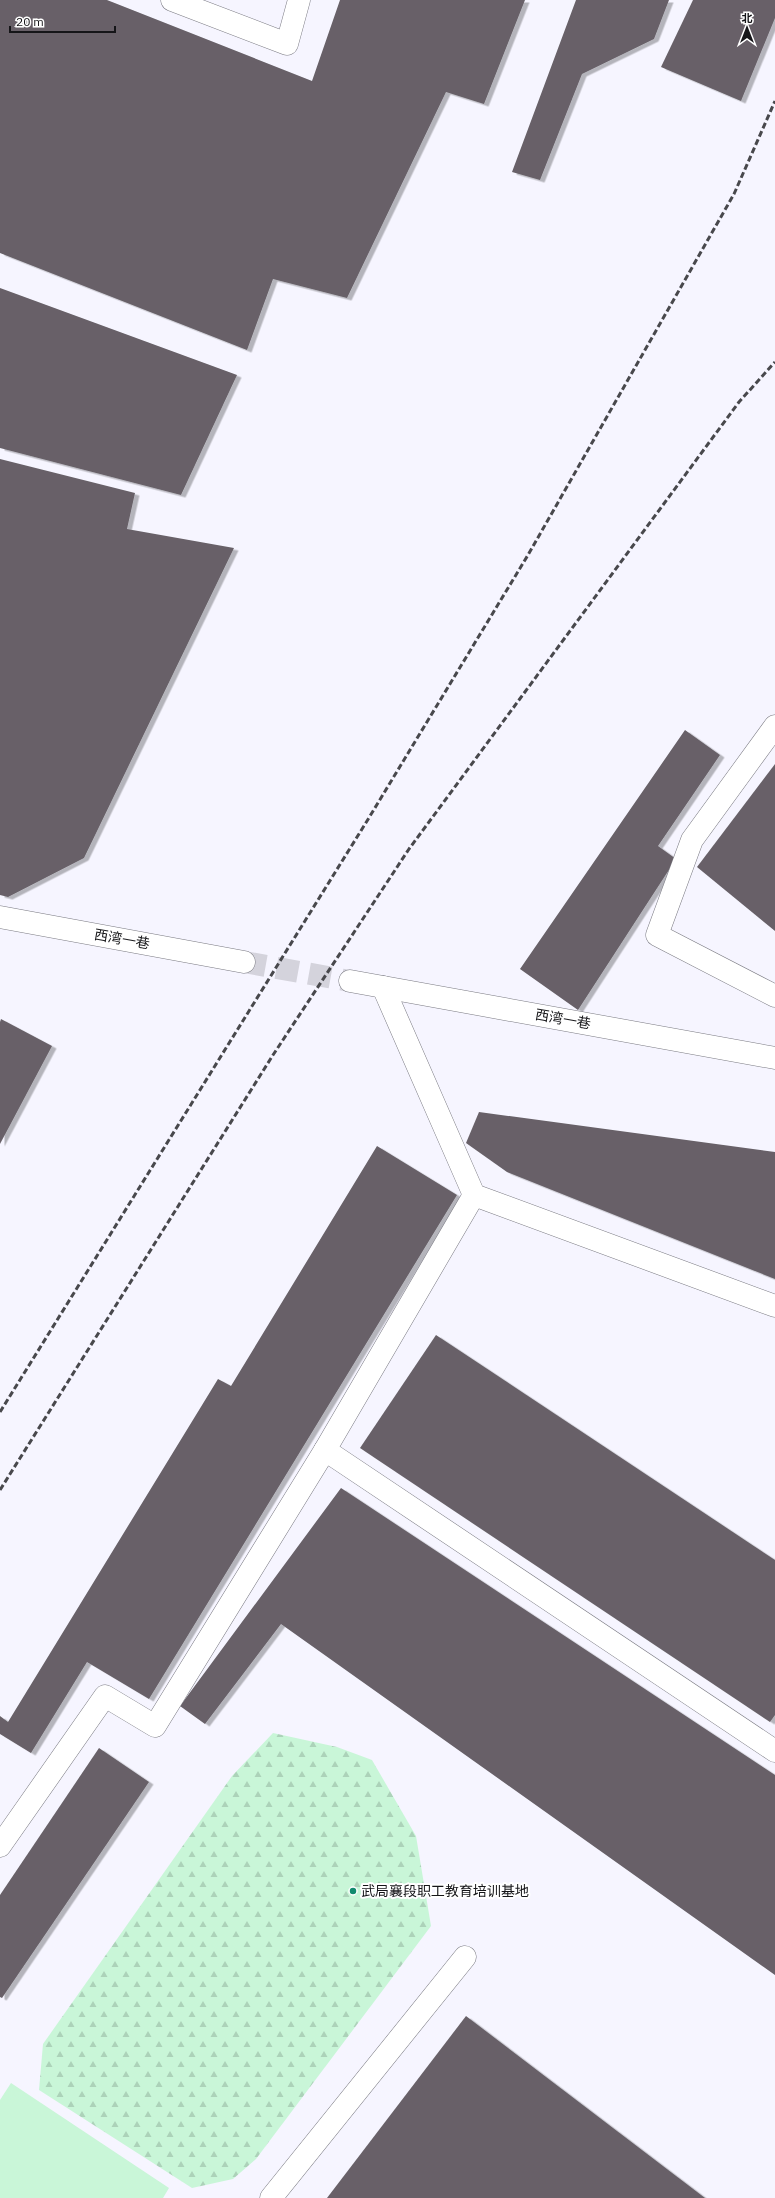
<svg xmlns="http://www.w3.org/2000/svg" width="775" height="2198" font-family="'IBM Plex Sans','Noto Sans SC',sans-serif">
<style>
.forest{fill:url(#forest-firs)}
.park{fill:#c9f6d8}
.building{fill:#676167;filter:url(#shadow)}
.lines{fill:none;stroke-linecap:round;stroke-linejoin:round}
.minor-tunnel{stroke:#d4d3dc;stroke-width:22;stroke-dasharray:22 11;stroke-linecap:butt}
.minor-casing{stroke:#7a7a82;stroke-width:23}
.minor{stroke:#fff;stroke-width:22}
.rail{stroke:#48484c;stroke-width:3;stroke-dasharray:6 3;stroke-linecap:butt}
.poi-dot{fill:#118b6e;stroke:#fff;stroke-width:1.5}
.labels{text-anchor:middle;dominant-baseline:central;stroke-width:4;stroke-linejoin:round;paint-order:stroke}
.street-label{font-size:14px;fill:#151518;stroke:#fff}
.poi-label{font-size:14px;fill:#151518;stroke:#fff;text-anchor:start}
</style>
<defs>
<pattern id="forest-firs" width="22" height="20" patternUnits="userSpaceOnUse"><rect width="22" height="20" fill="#c9f6d8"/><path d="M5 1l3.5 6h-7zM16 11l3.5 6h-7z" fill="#acd2b9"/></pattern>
<filter id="shadow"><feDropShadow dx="4.5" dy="2.5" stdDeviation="0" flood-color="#0004"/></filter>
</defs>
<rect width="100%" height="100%" fill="#f6f5ff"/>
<polygon class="forest" points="273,1733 337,1747 372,1760 416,1836 431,1926 256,2159 233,2179 192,2188 39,2090 43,2044 232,1776"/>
<polygon class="park" points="11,2083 169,2188 163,2198 0,2198 0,2100"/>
<g class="building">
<polygon points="0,0 107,0 312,81 340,0 525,0 484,104 446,92 347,298 273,279 247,350 0,253"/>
<polygon points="576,0 669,0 654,39 582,74 540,180 512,172"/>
<polygon points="693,0 775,0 775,18 741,101 661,67"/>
<polygon points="0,288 237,375 181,495 0,448"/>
<polygon points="0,459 135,493 127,529 234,548 84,858 8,897 0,895"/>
<polygon points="685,730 720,755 658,846 676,859 578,1010 520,969"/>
<polygon points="775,764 775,931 697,867"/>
<polygon points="1,1019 52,1046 0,1144 0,1022"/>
<polygon points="479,1112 775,1152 775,1279 507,1172 466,1143"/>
<polygon points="377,1146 457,1195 149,1699 87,1662 31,1753 0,1734 0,1716 8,1722 218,1379 231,1386"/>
<polygon points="436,1335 775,1560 775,1715 770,1722 360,1448"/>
<polygon points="341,1488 775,1775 775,1975 281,1624 205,1724 180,1706"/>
<polygon points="99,1748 149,1782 2,1998 0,1997 0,1895"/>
<polygon points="466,2016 705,2198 327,2198"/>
</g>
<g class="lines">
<polyline class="minor-tunnel" points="244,962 350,981"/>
<defs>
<g id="minor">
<polyline points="172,0 287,44 299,0"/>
<polyline points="775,726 692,840 657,935 775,996"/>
<polyline points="0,917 244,962"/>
<polyline points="350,981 775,1058"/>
<polyline points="383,987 474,1195 775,1306"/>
<polyline points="474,1195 325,1450 775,1751"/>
<polyline points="0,1846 105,1696 155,1726 325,1450"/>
<polyline points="271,2198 465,1957"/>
</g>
</defs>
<use href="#minor" class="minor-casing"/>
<use href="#minor" class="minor"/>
<g class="rail">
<polyline points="0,1412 367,821 528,555 734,194 775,101"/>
<polyline points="0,1490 273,1055 409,849 739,402 775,362"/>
</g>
</g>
<circle class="poi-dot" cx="353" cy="1891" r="4"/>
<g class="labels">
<g class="street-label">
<text transform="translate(122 939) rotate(10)">西湾一巷</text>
<text transform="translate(563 1019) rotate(10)">西湾一巷</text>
</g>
<g class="poi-label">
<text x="361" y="1891">武局襄段职工教育培训基地</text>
</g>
</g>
<g transform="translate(747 28)" stroke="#ffffff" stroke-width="3" paint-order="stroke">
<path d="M0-3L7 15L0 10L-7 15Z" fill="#151518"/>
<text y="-6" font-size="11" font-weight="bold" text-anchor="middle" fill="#151518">北</text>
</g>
<path d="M10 26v6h105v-6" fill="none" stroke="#151518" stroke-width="2"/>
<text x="16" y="26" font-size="12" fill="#151518" stroke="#ffffff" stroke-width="3" paint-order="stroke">20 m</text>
</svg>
